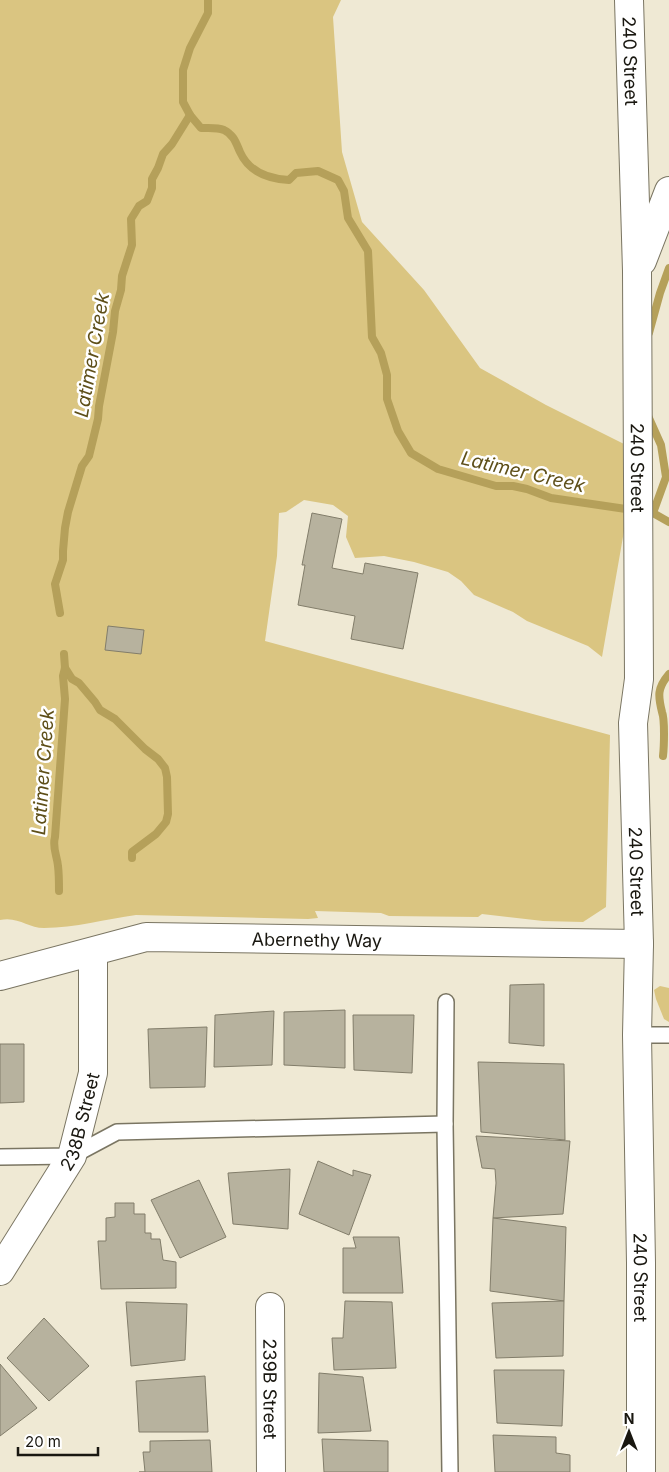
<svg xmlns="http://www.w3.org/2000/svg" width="669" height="1472" font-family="Inter,sans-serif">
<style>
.green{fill:#dac581}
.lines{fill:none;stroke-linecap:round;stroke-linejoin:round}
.stream{stroke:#b5a05a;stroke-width:8}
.building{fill:#b7b29e;stroke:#827d6a}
.lane-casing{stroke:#7a7562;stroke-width:18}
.street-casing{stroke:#7a7562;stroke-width:30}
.lane{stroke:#fff;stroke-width:15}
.street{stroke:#fff;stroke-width:28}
.labels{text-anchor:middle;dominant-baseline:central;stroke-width:5;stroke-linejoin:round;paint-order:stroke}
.street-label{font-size:18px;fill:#191710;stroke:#fff}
.water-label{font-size:19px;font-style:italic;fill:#5e4f19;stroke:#fff}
</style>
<rect width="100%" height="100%" fill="#efe9d4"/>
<g class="green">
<path d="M0,0H341L333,17L342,152L362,222L424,290L480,368L546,405L638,451L602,657L588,646L527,621L513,612L474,595L461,581L448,572L414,562L384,556L355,558L346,537L348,516L333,505L304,500L286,512L279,513L277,556L265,641L610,735L606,907L583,922L543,921L482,914L478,917L389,916L381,913L315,911L318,918L308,919L136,915C106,919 75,928 44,928C28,928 18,916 0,920Z"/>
<polygon points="660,986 669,988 669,1022 664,1019 656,999 654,990"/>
</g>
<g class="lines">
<g class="stream">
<path d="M208,0V13L190,48L183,70V102L190,115L201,128C208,128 217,127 224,130C234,135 236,143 240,152C249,172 268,179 289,180L296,173L318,171L338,180L344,191L348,218L368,251L372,337L381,353L387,375V399L398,431L411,453L438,469L496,486H513L527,489L551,498L653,513L669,522"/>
<polyline points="649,333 660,293 669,268"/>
<polyline points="648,416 661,445 666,477 653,513"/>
<polyline points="60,613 55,584 63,560 63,551 65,528 68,512 82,466 89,456 98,419 99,406 113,332 115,311 121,290 122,276 132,245 131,219 139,206 147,201 152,188 152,179 158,168 163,154 172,144 190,115"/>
<polyline points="65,668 72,679 79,683 95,702 100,710 115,719 145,749 158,759 165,768 167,777 168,814 166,822 156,834 132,852 132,858"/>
<path d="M663,756C664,747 665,720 662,712C658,696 657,688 669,674"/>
<path d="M59,891C59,883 59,874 58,866C57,855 52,848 55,837L65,699L63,676L65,668L64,654"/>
</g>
</g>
<g class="building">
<polygon points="312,513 342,519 332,568 363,574 365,563 418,573 403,649 351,639 355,616 298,605 305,565 302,565"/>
<polygon points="108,626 144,630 141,654 105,650"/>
<polygon points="544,984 544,1046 509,1043 510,985"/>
<polygon points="345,1010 345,1068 284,1065 284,1012"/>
<polygon points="274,1011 272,1065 214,1067 215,1015"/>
<polygon points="353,1015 414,1015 412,1073 354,1070"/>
<polygon points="207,1027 205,1087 150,1088 148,1029"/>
<polygon points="0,1044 24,1044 24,1102 0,1103"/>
<polygon points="478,1062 564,1064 565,1140 481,1132"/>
<polygon points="476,1136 570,1141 563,1214 493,1218 496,1183 495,1169 482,1168"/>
<polygon points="318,1161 353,1176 353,1170 371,1175 349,1235 299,1214"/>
<polygon points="290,1169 288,1229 233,1224 228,1173"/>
<polygon points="199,1180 226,1237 180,1258 151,1200"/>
<polygon points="115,1203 134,1203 134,1214 145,1214 145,1233 151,1233 151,1239 160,1239 163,1260 176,1262 176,1288 101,1289 98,1241 106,1241 106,1218 115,1217"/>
<polygon points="493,1218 566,1227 564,1301 490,1291"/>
<polygon points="353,1237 399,1237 403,1293 343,1293 343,1248 356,1248"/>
<polygon points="345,1301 392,1302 396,1368 334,1370 332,1338 343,1338"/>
<polygon points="564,1301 563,1356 496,1358 492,1303"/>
<polygon points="126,1302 187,1304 185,1360 131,1366"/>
<polygon points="44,1318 89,1366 49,1401 7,1358"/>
<polygon points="0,1364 37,1408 0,1436"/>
<polygon points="494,1370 564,1370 562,1426 497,1423"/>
<polygon points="319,1373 363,1377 371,1431 318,1433"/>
<polygon points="205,1376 208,1432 139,1432 136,1381"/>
<polygon points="493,1435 556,1437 556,1453 570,1455 570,1472 495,1472"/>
<polygon points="322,1439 388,1441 388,1472 324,1472"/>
<polygon points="210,1440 212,1472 139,1472 145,1472 143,1452 150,1452 150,1441"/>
</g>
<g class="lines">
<defs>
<g id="lane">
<polyline points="446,1002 445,1124 450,1472"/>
<polyline points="637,1035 669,1035"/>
<polyline points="0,1157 72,1156 117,1132 445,1124"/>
</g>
<g id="street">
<path id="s1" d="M629,0L637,271L639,679L633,723L639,944L637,1035L641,1263V1472"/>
<polyline points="642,261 669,191"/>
<path id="s2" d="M0,976L146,937L639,944"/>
<path id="s3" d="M0,1271L72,1156L93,1073V952"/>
<path id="s4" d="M270,1307L271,1472"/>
</g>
</defs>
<use href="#lane" class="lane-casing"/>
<use href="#street" class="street-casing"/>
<use href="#lane" class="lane"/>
<use href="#street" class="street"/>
</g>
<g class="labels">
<g class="street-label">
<text stroke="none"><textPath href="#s1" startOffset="61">240 Street</textPath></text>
<text stroke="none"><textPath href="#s1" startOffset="468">240 Street</textPath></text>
<text stroke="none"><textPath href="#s1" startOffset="872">240 Street</textPath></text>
<text stroke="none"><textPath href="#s2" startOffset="322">Abernethy Way</textPath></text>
<text stroke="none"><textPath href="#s3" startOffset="171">238B Street</textPath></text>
<text stroke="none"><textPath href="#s1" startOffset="1278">240 Street</textPath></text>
<text stroke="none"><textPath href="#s4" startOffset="82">239B Street</textPath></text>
</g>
<g class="water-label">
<text transform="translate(92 355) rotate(-80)">Latimer Creek</text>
<text transform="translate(523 472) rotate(13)">Latimer Creek</text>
<text transform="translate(43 772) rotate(-86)">Latimer Creek</text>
</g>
</g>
<g transform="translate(629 1432)" stroke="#ffffff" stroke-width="4" paint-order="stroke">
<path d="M0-4L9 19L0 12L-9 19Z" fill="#191710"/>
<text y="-8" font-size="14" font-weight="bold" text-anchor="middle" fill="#191710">N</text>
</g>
<path d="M18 1447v8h80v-8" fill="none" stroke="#191710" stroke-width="2.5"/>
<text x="25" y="1447" font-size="15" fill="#191710" stroke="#ffffff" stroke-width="4" paint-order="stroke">20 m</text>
</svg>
